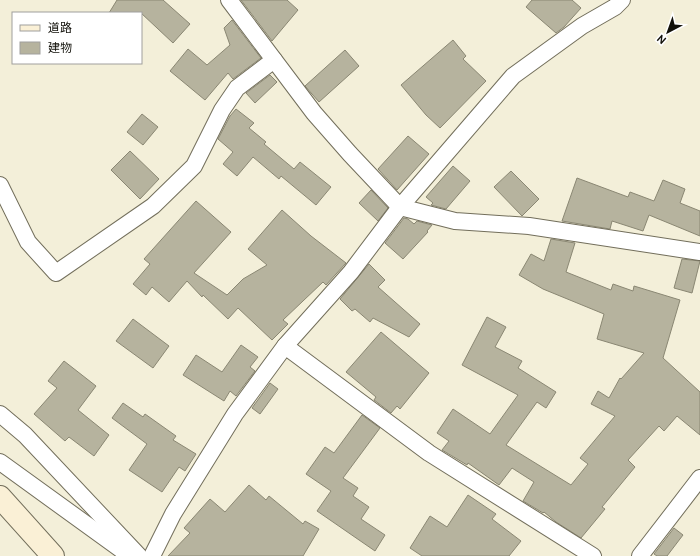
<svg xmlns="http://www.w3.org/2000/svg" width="700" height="556" font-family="Cabin,'Noto Sans JP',sans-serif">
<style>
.building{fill:#b6b39e;stroke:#8a8773}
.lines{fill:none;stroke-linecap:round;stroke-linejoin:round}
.street-casing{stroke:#726e5b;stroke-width:18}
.secondary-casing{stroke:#726e5b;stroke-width:24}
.street{stroke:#fff;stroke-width:16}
.secondary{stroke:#faf0d6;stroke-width:22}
</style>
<rect width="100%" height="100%" fill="#f3efd9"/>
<g class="building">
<polygon points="117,0 163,0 190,24 173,43 141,13 109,13"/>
<polygon points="241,0 287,0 298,10 272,41"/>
<polygon points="532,0 572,0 581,8 564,27 556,33 526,7"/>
<polygon points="232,20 261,58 233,79 228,73 205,100 170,71 188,49 207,65 230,45 224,28"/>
<polygon points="453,40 466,56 463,59 486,81 440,128 426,115 401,85"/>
<polygon points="345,50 359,66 319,102 305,86"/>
<polygon points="270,75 277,82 255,103 246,93"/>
<polygon points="236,109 254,123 249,128 266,142 264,144 294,169 300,162 331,187 316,205 281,176 279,179 253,157 237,176 223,164 233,152 218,139 230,116"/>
<polygon points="142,114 158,127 143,145 127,132"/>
<polygon points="408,136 429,154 397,190 378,169"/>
<polygon points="130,151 159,179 140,199 111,170"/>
<polygon points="453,166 470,181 446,209 431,205 433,203 426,197"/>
<polygon points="511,171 539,199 522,216 494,187"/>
<polygon points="577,178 628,197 630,192 654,201 663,180 685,189 680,203 700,211 700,236 649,215 643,231 612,221 610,229 562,221"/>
<polygon points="371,190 388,208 378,221 359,203"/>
<polygon points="196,201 231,232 194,273 227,295 243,279 267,265 248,249 282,210 311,236 346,263 326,285 323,282 283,320 288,324 272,340 238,308 228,319 203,295 202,297 187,281 169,302 152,287 146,295 133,284 150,264 144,259"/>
<polygon points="404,218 408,219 414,224 417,221 432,225 427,231 428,232 403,259 385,243"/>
<polygon points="551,239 575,243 566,272 611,290 613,284 633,291 634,286 680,300 663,358 700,392 700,435 677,416 664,431 659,426 628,460 635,467 602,507 605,509 581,538 556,522 544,512 543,513 523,501 534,482 512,468 499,485 468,463 467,465 442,450 449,441 437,433 453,409 490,434 518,395 462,365 487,317 506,327 495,347 522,361 518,368 556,392 546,408 537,402 506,445 571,485 588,464 580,458 615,416 591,404 598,391 609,398 620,378 621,379 644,353 597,339 604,314 543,289 519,275 531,254 544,261"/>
<polygon points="682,259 700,261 692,293 674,288"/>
<polygon points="369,264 385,280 378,287 420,324 409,337 373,318 370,322 355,309 352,311 340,299"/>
<polygon points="133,319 169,346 153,368 116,341"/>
<polygon points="381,332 429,373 400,409 397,406 391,413 374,400 376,397 346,372"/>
<polygon points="241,345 258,357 250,367 255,371 236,396 230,391 224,401 183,375 196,355 222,372"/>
<polygon points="64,361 96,386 78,410 109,435 94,456 69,437 65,441 34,414 57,388 48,381"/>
<polygon points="270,383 278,389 260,414 252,408"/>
<polygon points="123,403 143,417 145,414 176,436 173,440 196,454 185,471 179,467 162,492 129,470 147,444 112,418"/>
<polygon points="362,415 380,428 343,478 358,488 353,496 369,507 361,519 385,535 375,551 317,511 331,491 306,474 325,447 334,453"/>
<polygon points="249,485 266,500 269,496 303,524 305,521 319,529 303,556 168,556 190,533 184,528 210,499 225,512"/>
<polygon points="468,495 496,514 492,519 521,541 509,556 422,556 410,548 430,516 447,527"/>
<polygon points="674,528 683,535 667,556 657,556 654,554"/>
</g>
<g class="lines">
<defs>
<g id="street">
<polyline points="229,0 314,113 350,154 400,207 455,221 529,226 700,252"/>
<polyline points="0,185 28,242 56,273 153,206 194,166 222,110 237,88 274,60"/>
<polyline points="285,346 429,453 593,556"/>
<polyline points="0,414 25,435 139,556"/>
<polyline points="0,462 130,556"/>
<polyline points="152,556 173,514 235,414 285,346 351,272 400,207 513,76 582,26 615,7 622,0"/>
<polyline points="640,556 700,478"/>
</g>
<polyline id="secondary" points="0,497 53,556"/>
</defs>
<use href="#street" class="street-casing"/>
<use href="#secondary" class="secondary-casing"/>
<use href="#street" class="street"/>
<use href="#secondary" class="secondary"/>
</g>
<rect x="12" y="12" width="130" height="52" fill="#ffffff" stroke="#a09f9d"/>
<rect x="20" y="25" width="20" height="6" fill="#faf0d6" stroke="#a09f9d"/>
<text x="48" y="32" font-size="12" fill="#111009">道路</text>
<rect x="20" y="42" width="20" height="12" fill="#b6b39e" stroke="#a09f9d"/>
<text x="48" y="52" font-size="12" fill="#111009">建物</text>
<g transform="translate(668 32) rotate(221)" stroke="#ffffff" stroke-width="3" paint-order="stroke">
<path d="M0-3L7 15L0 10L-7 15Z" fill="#111009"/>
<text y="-6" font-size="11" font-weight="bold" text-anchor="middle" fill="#111009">N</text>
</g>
</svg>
